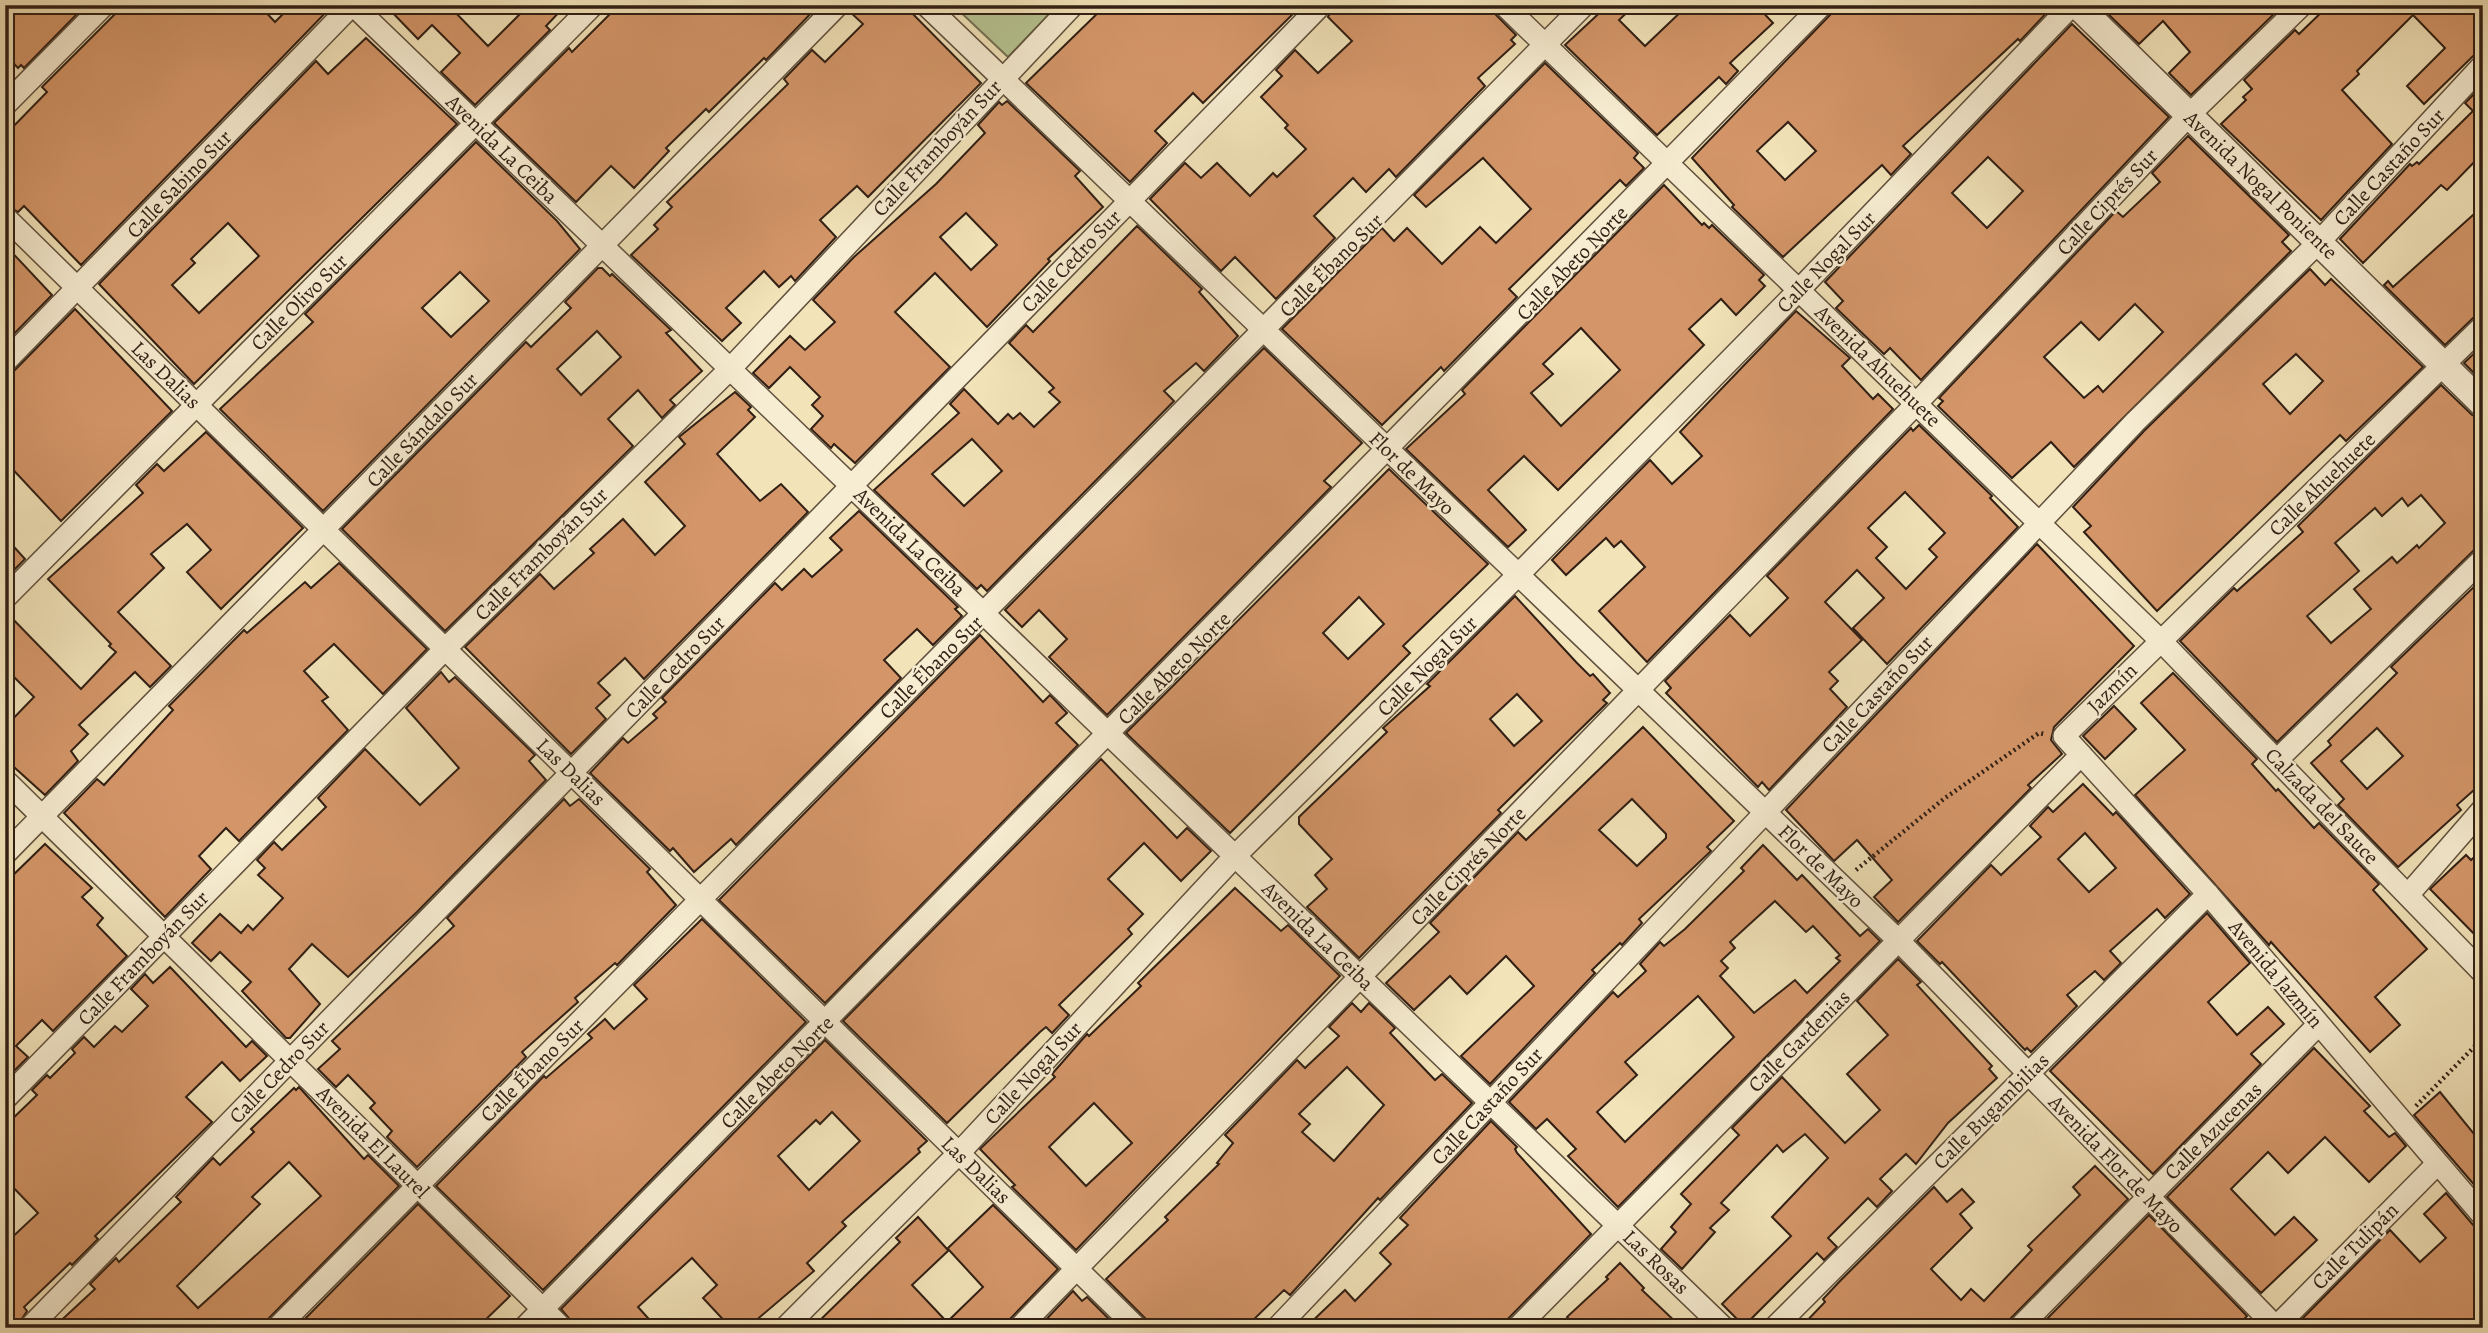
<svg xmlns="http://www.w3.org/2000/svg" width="2488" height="1333" font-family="Alegreya,serif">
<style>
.green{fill:#b6c492;stroke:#737253;stroke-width:2}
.building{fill:#d49669;stroke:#301f14;stroke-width:2;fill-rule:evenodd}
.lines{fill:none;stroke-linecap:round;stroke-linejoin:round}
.minor-casing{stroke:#60503d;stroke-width:24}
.tertiary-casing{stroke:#60503d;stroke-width:29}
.path{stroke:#301f14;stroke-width:4.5;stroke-dasharray:2 3.5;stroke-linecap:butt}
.minor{stroke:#f7edd2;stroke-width:21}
.tertiary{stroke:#f7edd2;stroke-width:26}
.labels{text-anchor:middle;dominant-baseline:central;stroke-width:5;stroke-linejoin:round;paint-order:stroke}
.street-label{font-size:21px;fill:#301f14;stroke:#f7edd2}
</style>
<rect width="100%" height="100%" fill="#f2e3b9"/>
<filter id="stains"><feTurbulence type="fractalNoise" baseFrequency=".00286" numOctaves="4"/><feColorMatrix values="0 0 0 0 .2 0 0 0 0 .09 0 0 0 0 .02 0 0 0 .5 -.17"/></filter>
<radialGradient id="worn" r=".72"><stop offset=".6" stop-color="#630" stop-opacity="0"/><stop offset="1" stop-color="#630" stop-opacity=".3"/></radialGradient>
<polygon class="green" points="953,5 1058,5 1008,57"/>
<g class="building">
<polygon points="5,5 71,5 78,13 24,68 21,65 18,68 5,54"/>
<polygon points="124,5 259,5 275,22 292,5 333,5 81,265 24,206 18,212 5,204 5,135 47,92 42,87"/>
<polygon points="385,5 452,5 450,7 488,46 529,5 566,5 546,26 550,30 475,105 441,72 460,53 432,25 418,39"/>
<polygon points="606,5 819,5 766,60 764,58 709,112 706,109 666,148 669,151 634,188 611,166 576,202 494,123 569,48 572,52 609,15 605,11"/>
<polygon points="851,5 904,5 981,83 868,197 857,186 820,220 836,237 795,281 791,276 779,287 764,271 726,308 741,323 722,341 631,255 658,229 654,225 672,207 667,202 788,84 784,79 812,50 825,62 863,24 849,11"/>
<polygon points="1106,5 1302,5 1203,103 1193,93 1155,131 1167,143 1130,182 1026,83"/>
<polygon points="1334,5 1491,5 1495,14 1516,35 1511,40 1515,44 1478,78 1485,86 1396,177 1389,169 1366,192 1353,178 1314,216 1335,238 1276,299 1235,257 1221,271 1150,199 1185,163 1201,178 1217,163 1250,196 1273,173 1277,177 1306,149 1285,128 1288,125 1261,97 1282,76 1276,70 1295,50 1318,73 1352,41 1328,17"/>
<polygon points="1608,5 1635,5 1619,20 1645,46 1688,5 1756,5 1773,23 1730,63 1738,71 1726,84 1719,77 1657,135 1565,45"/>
<path d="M1835,5L2053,6L2020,41L2018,39L1903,146L1911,154L1891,175L1882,165L1783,257L1732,207L1734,205L1692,158L1831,14ZM1788,122L1816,151L1785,180L1757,151Z"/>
<polygon points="2113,5 2273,5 2278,10 2191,95 2169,73 2190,52 2163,21 2139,44 2106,12"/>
<polygon points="2329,5 2483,5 2483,52 2473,56 2424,104 2407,86 2445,48 2413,15 2357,71 2359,74 2342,90 2392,144 2321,220 2221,124 2246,100 2243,97 2252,89 2244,80 2295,30 2299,34"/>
<path d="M2072,24L2169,117L1921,380L1890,348L1884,354L1836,308L1843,301L1825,282ZM1988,157L2023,191L1987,228L1952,193Z"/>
<path d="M366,38L457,124L194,384L99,284L316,61L328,74ZM228,223L259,256L199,313L172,285L195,263L191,259Z"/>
<polygon points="1545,63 1638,153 1634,158 1644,168 1626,186 1620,180 1509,289 1517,297 1444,371 1441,367 1382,425 1282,329 1382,228 1394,241 1407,228 1442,264 1480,227 1496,243 1531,209 1483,158 1426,207 1414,195"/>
<polygon points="2483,85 2483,153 2447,190 2441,185 2363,263 2340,239 2410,164 2412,166 2417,162 2419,164 2473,111 2465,103"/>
<path d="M1007,101L1080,171L1075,176L1103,207L1048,259L1050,261L987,327L935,273L895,312L950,367L855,463L834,444L831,448L811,429L823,416L812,405L820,397L790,367L769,388L753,373L790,336L805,350L835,322L813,300L854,257L936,184L985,133L978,125L999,102L1002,105ZM966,213L997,245L971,270L940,237Z"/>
<path d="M2188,136L2289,235L2282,242L2291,251L2074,467L2051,442L2012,478L1938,406L1943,401L1939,398L2116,211L2123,217L2160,182L2152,173ZM2135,304L2163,332L2103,392L2098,386L2084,398L2044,357L2081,322L2099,340Z"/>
<path d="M476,142L557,221L580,249L323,511L220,409L313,322L305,314ZM460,272L489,301L451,337L422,308Z"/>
<path d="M1664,185L1702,225L1704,223L1709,228L1712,225L1764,275L1759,280L1765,286L1736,315L1721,299L1689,329L1704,345L1558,490L1524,456L1488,490L1526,530L1508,547L1406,449L1465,394L1462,390ZM1581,328L1620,370L1561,426L1531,393L1553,374L1543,364Z"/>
<polygon points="2483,206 2483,313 2474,317 2445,345 2384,285 2388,281 2393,287"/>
<path d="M1137,226L1202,289L1199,292L1238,336L1204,371L1196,363L1164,391L1174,401L987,591L981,585L977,589L874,490L959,413L950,404L964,389L998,424L1008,414L1013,419L1020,413L1034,427L1060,402L1049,392L1054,388L1009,343L1026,325L1033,332ZM972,439L1002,471L964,506L932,474Z"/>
<polygon points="5,245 52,295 5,343"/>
<path d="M598,268H602L610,276L612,274L671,330L666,333L702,371L670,400L675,405L662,418L638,390L608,419L633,446L445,631L342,529L526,342L531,347L571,308L565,302ZM597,331L621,357L581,395L557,369Z"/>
<path d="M2310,269L2325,285L2331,279L2423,367L2346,441L2340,435L2157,611L2084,532L2091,526L2073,507L2144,431ZM2296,354L2323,381L2290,414L2263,384Z"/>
<polygon points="75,309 172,411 61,521 5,461 5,375 14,371"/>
<polygon points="1796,311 1850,358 1842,366 1873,399 1878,394 1893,409 1647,662 1599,611 1645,567 1621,541 1614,547 1606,538 1566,575 1552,560 1650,460 1672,484 1702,456 1680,432"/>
<polygon points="2483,345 2483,382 2464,363"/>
<polygon points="1264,348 1362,443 1324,481 1331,487 1107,715 1049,657 1067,639 1039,610 1022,627 1005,610"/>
<path d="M2441,385L2472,415L2483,419V546L2474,550L2277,742L2180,641L2234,588L2237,591L2303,532L2298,526ZM2421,495L2445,523L2419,548L2417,545L2397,563L2392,557L2354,589L2371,609L2331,643L2307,616L2359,571L2335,543L2375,508L2382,516L2402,498L2408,506Z"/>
<polygon points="735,392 751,407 748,410 755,417 717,454 760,501 781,484 808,512 644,679 625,658 598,683 610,695 596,708 606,719 571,754 465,647 540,574 554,589 594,553 590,549 623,519 655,555 685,526 645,482 685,444 679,437"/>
<path d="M1919,425L1992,496L1990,498L2018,527L1887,664L1853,628L1884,598L1857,570L1825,602L1862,640L1829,672L1838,681L1830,689L1847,707L1769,790L1762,782L1758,787L1666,693L1671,688L1665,681L1730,615L1750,636L1788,598L1767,576L1911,428L1913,431ZM1905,492L1945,533L1929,549L1937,557L1906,589L1876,558L1887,547L1868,528Z"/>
<polygon points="206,432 303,528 221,609 187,572 211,550 187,524 151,554 164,568 118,612 171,666 150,687 135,672 79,725 88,734 71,751 78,761 45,795 5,759 5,727 34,697 5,668 5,611 81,689 116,652 109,646 111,644 48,579 143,493 136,485 157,464 164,471"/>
<path d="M1389,469L1488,564L1403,646L1410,653L1230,833L1126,733ZM1359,597L1384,624L1348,659L1323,633Z"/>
<polygon points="859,511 958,607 955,609 962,616 933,645 917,629 884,660 901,678 736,845 731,839 694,872 673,848 670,851 590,773 623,738 628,743 657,718 653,714 666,702 662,698 775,583 782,590 804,569 812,577 842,550 830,538"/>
<polygon points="5,537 25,559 5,579"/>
<polygon points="2037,544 2134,646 2054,727 2051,740 2062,754 2028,785 2031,788 1898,922 1874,897 1892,880 1857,840 1834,861 1786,810"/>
<polygon points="339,563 427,649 383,694 334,644 304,671 328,697 322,701 348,730 239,841 226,828 199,856 211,869 165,917 64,813 97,779 104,785 173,710 169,706 244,630 247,633 305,582 311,588"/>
<path d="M2483,578V782L2457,805L2461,810L2398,867L2338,805L2344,799L2311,763L2331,745L2328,741L2397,673L2391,667ZM2377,728L2403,756L2367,789L2341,761Z"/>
<path d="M1515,596L1577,663L1590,676L1593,674L1610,693L1603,700L1607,703L1498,810L1501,813L1359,958L1307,907L1327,889L1315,875L1332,859L1299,824V817L1387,732L1383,728L1430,686L1427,684ZM1517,694L1542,721L1514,746L1490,719Z"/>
<polygon points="980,635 1043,702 1050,695 1067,713 1056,723 1078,745 825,1003 719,900"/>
<polygon points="441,672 449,682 455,677 535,755 529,761 546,780 417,912 348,977 312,944 289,969 320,1004 290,1038 286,1038 242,991 251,982 220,952 211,961 192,943 220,914 241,933 248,925 253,930 283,898 258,875 265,868 257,860 274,842 282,850 326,807 318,798 365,749 420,805 459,768 406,708"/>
<polygon points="2173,673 2257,759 2252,764 2276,791 2278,789 2314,828 2319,823 2379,884 2373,890 2427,949 2375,997 2400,1025 2370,1052 2271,942 2269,945 2135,795 2185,750 2141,703"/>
<polygon points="2114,706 2136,729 2105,759 2083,736"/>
<path d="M1643,727L1734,821L1707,847L1711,851L1639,919L1642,923L1622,945L1620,943L1592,970L1595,973L1490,1084L1461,1056L1534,986L1506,956L1467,994L1450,976L1414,1010L1386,983L1439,932L1430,923L1518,832L1526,840ZM1632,799L1666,834V838L1637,866L1599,830Z"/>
<polygon points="1101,759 1177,838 1187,828 1211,851 1181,881 1144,843 1108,879 1143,914 1128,929 1132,934 1059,1005 1069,1015 1052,1033 1046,1027 1040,1032 947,1123 843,1021"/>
<path d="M2083,784L2113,815L2116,812L2190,894L2165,918L2157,909L2110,951L2121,963L2104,980L2095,971L2067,995L2077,1006L2031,1052L2027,1048L2025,1050L1942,962L1940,964L1917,941L1991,865L2001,875L2024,853L2041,837L2030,826L2048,807L2053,812ZM2085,833L2116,868L2089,892L2058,859Z"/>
<polygon points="564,799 570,806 579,799 650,869 647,872 676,905 617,965 615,963 575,998 578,1002 522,1052 526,1057 417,1167 387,1137 392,1131 370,1108 375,1103 348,1075 336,1087 318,1069 340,1049 332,1041 454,926 447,918"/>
<polygon points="45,844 92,888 82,897 103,918 97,925 127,956 53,1031 42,1020 16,1046 28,1057 13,1072 5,1064 5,883"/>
<path d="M1763,845L1797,880L1802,875L1860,936L1868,929L1880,941L1618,1207L1568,1156L1576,1149L1547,1119L1536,1129L1509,1102L1613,992L1618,997L1646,971L1640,964L1660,942L1664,946L1685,929L1744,871L1741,868ZM1775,901L1806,932L1813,926L1840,955L1836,958L1840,961L1807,993L1795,980L1754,1013L1720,976L1728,968L1721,961L1735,948L1730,942ZM1698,996L1734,1037L1625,1142L1597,1112L1637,1075L1625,1062Z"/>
<polygon points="2483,849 2483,943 2430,889 2466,855 2471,860"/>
<path d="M1235,888L1281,931L1288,925L1340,976L1076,1250L1012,1187L1015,1185L980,1149L1055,1077L1052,1074L1087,1034L1089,1036L1141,986L1138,983ZM1094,1103L1132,1143L1086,1186L1049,1147Z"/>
<polygon points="2207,913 2250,963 2208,1002 2237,1035 2268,1007 2284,1024 2251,1054 2261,1064 2153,1174 2050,1071"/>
<polygon points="702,919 806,1022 543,1290 436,1186 544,1076 546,1078 592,1038 588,1034 605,1019 614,1029 647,999 634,985"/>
<polygon points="1898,959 1921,982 1917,985 1992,1066 1989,1069 1997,1078 1948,1123 1916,1164 1906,1154 1880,1179 1892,1191 1877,1207 1868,1198 1828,1238 1837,1247 1824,1260 1817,1253 1744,1326 1722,1304 1791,1236 1772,1217 1828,1158 1805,1134 1783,1152 1777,1145 1721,1203 1729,1210 1710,1228 1715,1232 1682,1269 1661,1249 1676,1232 1671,1227 1691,1204 1681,1194 1739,1135 1732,1128 1782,1077 1845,1143 1880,1110 1847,1074 1888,1035 1857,1001"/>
<polygon points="170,967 246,1047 252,1041 267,1056 240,1081 222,1062 186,1097 212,1122 95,1236 98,1239 72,1265 70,1263 24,1307 27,1311 16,1328 5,1328 5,1244 38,1213 5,1179 5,1126 37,1095 32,1090 47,1075 50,1078 75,1053 72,1049 84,1037 94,1047 115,1026 122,1032 148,1006 131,989 145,974 153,983"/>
<path d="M1352,1003L1361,1012L1369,1003L1395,1028L1390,1033L1435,1080L1442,1074L1472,1103L1380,1200L1378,1198L1290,1295L1284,1290L1245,1328H1150L1146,1319L1106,1279L1168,1220L1165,1217L1219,1164L1217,1163L1233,1143L1225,1135L1297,1060L1305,1068L1339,1036L1329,1027ZM1347,1067L1384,1105L1334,1161L1302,1132L1310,1124L1299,1114Z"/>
<path d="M825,1040L927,1141L918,1149L920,1152L842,1222L846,1226L807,1263L814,1271L747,1328H731L703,1298L717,1285L692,1258L638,1307L657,1328H577L561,1309ZM832,1112L860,1141L809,1190L778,1156L816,1120L820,1124Z"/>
<polygon points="2314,1048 2370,1106 2364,1111 2389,1137 2395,1133 2406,1146 2369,1182 2325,1137 2288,1173 2268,1152 2231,1189 2275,1235 2294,1217 2317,1240 2261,1293 2167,1197"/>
<path d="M299,1087L364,1159L368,1155L399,1186L268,1319L264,1328H53L95,1289L90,1284L116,1258L119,1262L181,1202L176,1197L213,1158L220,1165L254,1132L251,1129L294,1088L296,1090ZM289,1162L321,1196L198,1308L177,1286L260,1204L252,1197Z"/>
<polygon points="2440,1092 2483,1145 2483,1195 2414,1115"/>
<polygon points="1491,1121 1517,1147 1515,1149 1517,1153 1591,1234 1499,1328 1305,1328 1345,1290 1355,1301 1391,1264 1380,1253 1408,1225 1400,1218"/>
<polygon points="2095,1166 2128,1199 2010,1319 2006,1328 1800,1328 1825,1302 1823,1299 1841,1280 1934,1187 1947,1202 1962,1189 1974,1202 1960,1214 1972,1228 1931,1269 1961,1300 1971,1289 1984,1301 2032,1250 2028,1246 2080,1195 2073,1187"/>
<polygon points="2446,1193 2473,1225 2483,1229 2483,1323 2477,1328 2311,1328 2302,1319 2390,1230 2420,1262 2446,1238 2424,1214"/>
<polygon points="418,1204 510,1296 477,1328 296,1328"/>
<path d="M993,1205L1058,1269L1010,1319L1006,1328H812L900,1242L896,1238L918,1217L947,1249ZM949,1250L983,1287L947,1322L912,1285Z"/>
<polygon points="2149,1215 2247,1316 2236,1328 2038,1328"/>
<polygon points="1620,1263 1644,1288 1642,1290 1682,1328 1577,1328 1567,1317 1608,1279 1606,1277"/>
<polygon points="1073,1291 1082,1301 1087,1297 1118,1328 1038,1328"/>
</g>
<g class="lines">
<defs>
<g id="minor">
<polyline points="353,5 1724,1328"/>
<polyline points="926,5 1898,940 2276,1327"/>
<polyline points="1504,5 2160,640 2483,973"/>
<polyline points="5,105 104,5"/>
<polyline points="5,217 1137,1328"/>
<polyline points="2483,326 2064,736 2208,894 2483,1216"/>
<polyline points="5,362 352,5"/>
<polyline points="5,598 593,5"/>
<polyline points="2277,760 2483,559"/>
<polyline points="5,780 562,1328"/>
<polyline points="5,854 838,5"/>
<polyline points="2408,895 2483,809"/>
<polyline points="5,1099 445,649 730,369 1073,5"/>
<polyline points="29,1328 1321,5"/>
<polyline points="277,1328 1584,5"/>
<polyline points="524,1328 1822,5"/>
<polyline points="785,1328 959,1153 1235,856 1518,575 1799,290 2072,5"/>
<polyline points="1019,1328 1916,404 2189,115 2302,5"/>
<polyline points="1277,1328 2135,422 2319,242 2483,65"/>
<polyline points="1517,1328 2081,755"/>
<polyline points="1774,1328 2208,894"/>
<polyline points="2019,1328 2318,1025"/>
<polyline points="2275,1328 2436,1165"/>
</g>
<polyline id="tertiary" points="2077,5 2483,404"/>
</defs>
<use href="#minor" class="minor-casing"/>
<use href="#tertiary" class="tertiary-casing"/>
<g class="path">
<polyline points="1856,870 1945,798 2039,733 2044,734"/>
<polyline points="2416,1106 2483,1038"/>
</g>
<use href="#minor" class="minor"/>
<use href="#tertiary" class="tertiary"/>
</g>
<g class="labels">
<g class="street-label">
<text transform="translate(937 148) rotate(-47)">Calle Framboyán Sur</text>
<text transform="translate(502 149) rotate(44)">Avenida La Ceiba</text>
<text transform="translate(2389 167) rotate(-47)">Calle Castaño Sur</text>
<text transform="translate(179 184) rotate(-46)">Calle Sabino Sur</text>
<text transform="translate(2261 185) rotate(44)">Avenida Nogal Poniente</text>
<text transform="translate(2107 202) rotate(-47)">Calle Ciprés Sur</text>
<text transform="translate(1071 261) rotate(-46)">Calle Cedro Sur</text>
<text transform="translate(1826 262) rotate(-46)">Calle Nogal Sur</text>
<text transform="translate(1572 263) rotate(-46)">Calle Abeto Norte</text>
<text transform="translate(1331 265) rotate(-45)">Calle Ébano Sur</text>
<text transform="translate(299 302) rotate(-45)">Calle Olivo Sur</text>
<text transform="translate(1878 366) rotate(44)">Avenida Ahuehuete</text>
<text transform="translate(166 375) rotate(44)">Las Dalias</text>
<text transform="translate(422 430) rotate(-46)">Calle Sándalo Sur</text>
<text transform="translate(1412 473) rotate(44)">Flor de Mayo</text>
<text transform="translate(2322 484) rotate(-44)">Calle Ahuehuete</text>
<text transform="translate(910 542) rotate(44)">Avenida La Ceiba</text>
<text transform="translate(541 554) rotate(-45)">Calle Framboyán Sur</text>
<text transform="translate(1427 666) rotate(-45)">Calle Nogal Sur</text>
<text transform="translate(675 667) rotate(-46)">Calle Cedro Sur</text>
<text transform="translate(931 667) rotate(-45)">Calle Ébano Sur</text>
<text transform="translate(1174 668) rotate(-45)">Calle Abeto Norte</text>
<text transform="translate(2112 688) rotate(-45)">Jazmín</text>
<text transform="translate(1877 694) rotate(-47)">Calle Castaño Sur</text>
<text transform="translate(571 772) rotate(44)">Las Dalias</text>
<text transform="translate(2322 806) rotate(46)">Calzada del Sauce</text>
<text transform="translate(1468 866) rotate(-46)">Calle Ciprés Norte</text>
<text transform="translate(1821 866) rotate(44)">Flor de Mayo</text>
<text transform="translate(1318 936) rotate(44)">Avenida La Ceiba</text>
<text transform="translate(143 958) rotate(-46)">Calle Framboyán Sur</text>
<text transform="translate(2276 974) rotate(50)">Avenida Jazmín</text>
<text transform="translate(1799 1041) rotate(-45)">Calle Gardenias</text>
<text transform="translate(532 1070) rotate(-45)">Calle Ébano Sur</text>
<text transform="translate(279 1072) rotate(-46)">Calle Cedro Sur</text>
<text transform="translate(777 1072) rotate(-45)">Calle Abeto Norte</text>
<text transform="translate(1033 1073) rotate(-47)">Calle Nogal Sur</text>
<text transform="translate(1487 1106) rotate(-47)">Calle Castaño Sur</text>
<text transform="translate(1991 1111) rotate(-45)">Calle Bugambilias</text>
<text transform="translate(2213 1131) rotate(-45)">Calle Azucenas</text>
<text transform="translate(373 1142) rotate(45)">Avenida El Laurel</text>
<text transform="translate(2116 1164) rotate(46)">Avenida Flor de Mayo</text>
<text transform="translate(976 1170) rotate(44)">Las Dalias</text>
<text transform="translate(2355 1246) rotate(-45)">Calle Tulipán</text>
<text transform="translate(1656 1262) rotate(44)">Las Rosas</text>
</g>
</g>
<rect width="2488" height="1333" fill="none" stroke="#f2e3b9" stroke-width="28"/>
<rect x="7" y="7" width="2474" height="1319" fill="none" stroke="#301f14" stroke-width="3.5"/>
<rect x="14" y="14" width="2460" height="1305" fill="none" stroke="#301f14" stroke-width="2"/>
<rect width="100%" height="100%" filter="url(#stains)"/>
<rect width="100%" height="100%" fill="url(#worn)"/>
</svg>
